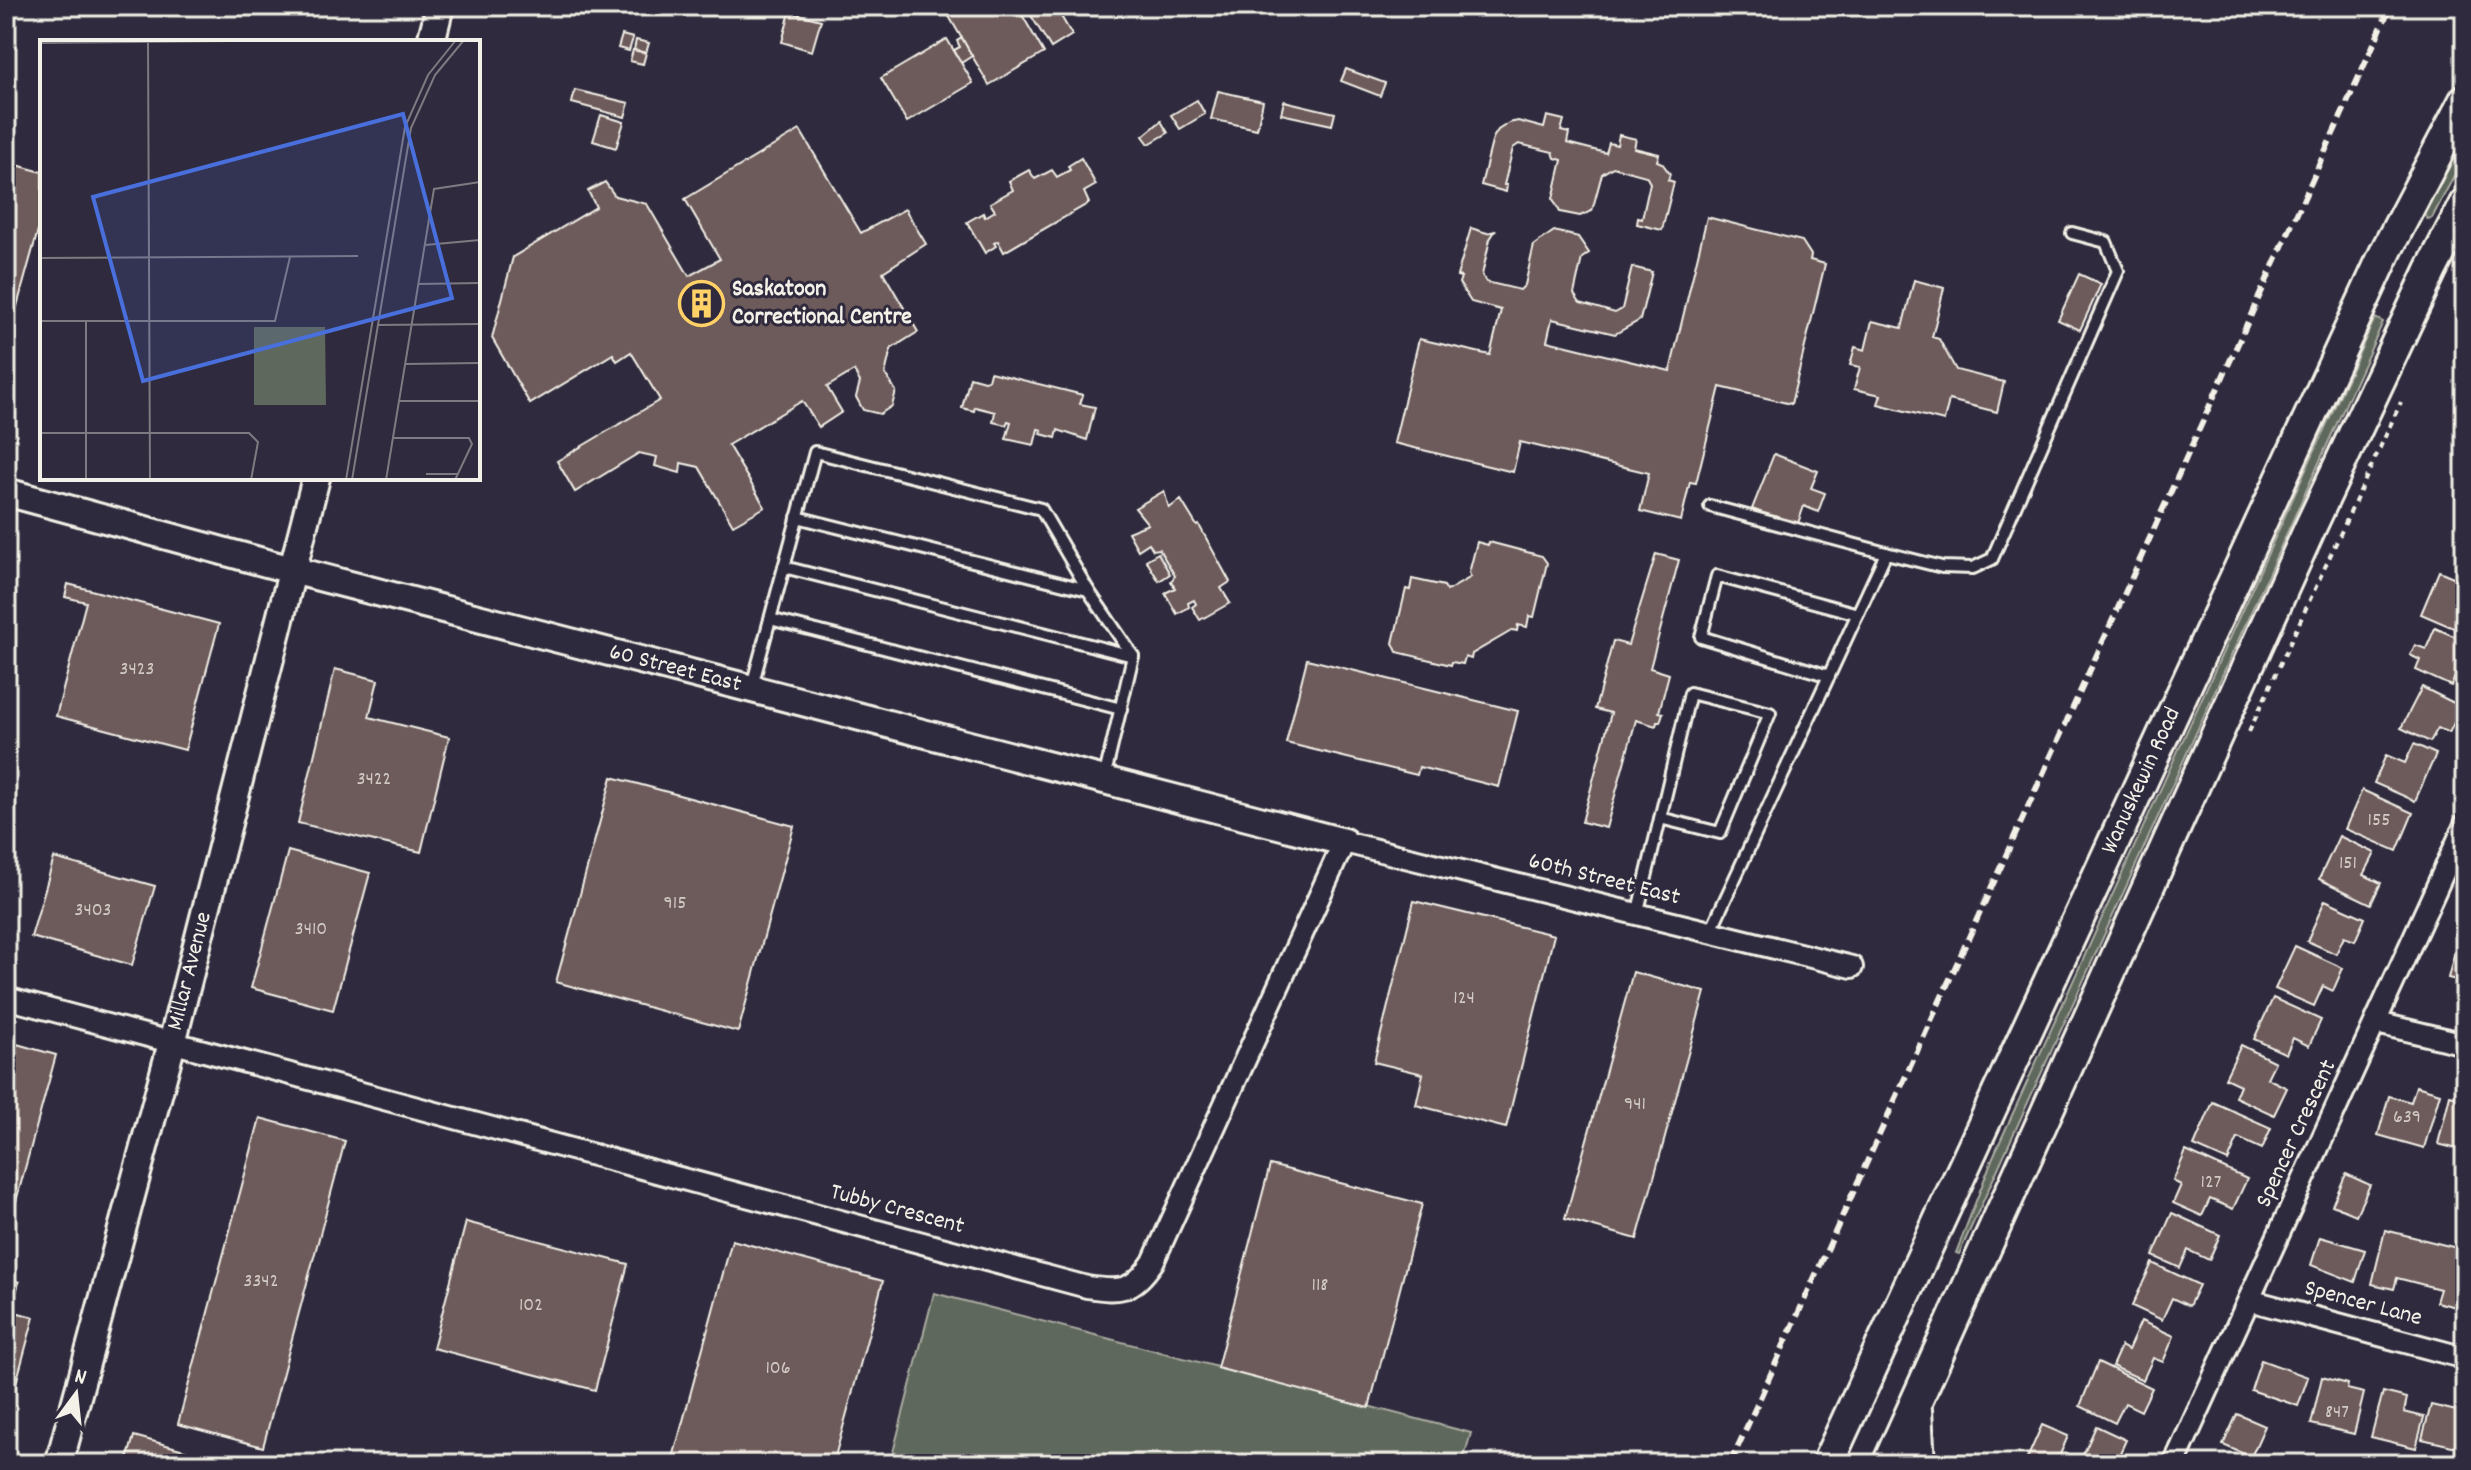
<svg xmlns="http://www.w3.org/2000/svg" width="2471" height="1470" font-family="Dekko,sans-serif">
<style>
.green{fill:#5f685c;stroke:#aaaca2;stroke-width:2}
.building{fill:#6d5a5a;stroke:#f4f1e8;stroke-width:2}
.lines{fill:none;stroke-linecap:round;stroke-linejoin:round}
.service-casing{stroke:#f4f1e8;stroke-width:16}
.minor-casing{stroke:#f4f1e8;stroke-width:26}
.tertiary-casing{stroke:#f4f1e8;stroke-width:32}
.secondary-casing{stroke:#f4f1e8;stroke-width:36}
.path{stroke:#f4f1e8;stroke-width:4;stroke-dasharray:6 6;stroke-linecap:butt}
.service{stroke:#2f2a3d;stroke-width:10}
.minor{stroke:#2f2a3d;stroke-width:20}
.tertiary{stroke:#2f2a3d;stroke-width:26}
.secondary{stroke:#2f2a3d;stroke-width:30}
.rail{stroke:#f4f1e8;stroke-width:6;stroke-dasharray:12 6;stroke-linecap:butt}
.labels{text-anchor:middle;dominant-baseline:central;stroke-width:6;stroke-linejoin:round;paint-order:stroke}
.number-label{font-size:20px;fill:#d2cbc4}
.poi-label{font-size:24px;font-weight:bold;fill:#f4f1e8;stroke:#2f2a3d;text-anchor:start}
.street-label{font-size:24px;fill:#f4f1e8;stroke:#2f2a3d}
.inset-road{fill:none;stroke:#7e7a81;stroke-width:2}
.view{fill:#486fdb;fill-opacity:0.15;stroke:#486fdb;stroke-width:4}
.inset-edge{fill:none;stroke:#f4f1e8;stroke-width:4}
</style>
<rect width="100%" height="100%" fill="#2f2a3d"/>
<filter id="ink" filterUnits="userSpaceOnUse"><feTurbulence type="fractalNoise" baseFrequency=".0125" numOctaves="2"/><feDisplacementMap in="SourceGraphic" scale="16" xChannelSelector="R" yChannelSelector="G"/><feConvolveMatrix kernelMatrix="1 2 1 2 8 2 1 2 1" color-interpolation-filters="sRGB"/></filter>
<g filter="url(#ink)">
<g class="green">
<polygon points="2465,135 2465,155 2432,218 2427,219 2424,214 2425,210"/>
<polygon points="2375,318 2383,322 1959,1254 1956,1253 1993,1157"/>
<polygon points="934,1293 1471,1433 1462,1464 890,1464"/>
</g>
<g class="building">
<polygon points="943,6 1017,6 1044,53 989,85"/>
<polygon points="1038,6 1055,6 1072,35 1051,48 1029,12"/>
<polygon points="790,12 821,20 812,51 782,42"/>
<polygon points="622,35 633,38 629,51 618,48"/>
<polygon points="962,38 972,56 961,63 954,50 960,47 957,41"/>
<polygon points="947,39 973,83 907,122 881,78"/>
<polygon points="636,40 649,43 646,53 634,50"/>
<polygon points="633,50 646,53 643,64 630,61"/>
<polygon points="1346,69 1385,83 1380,96 1341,81"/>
<polygon points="575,90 629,103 625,117 572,103"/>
<polygon points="1218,91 1263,101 1257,129 1211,119"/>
<polygon points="1197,100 1205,114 1180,129 1171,115"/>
<polygon points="1284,101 1335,113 1332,125 1281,114"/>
<polygon points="601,115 624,122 616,148 593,141"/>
<polygon points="1547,116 1564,120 1561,131 1569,133 1567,143 1606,153 1609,143 1617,145 1619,135 1636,139 1634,148 1659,154 1657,161 1662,163 1670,174 1668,180 1674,182 1662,230 1637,224 1638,218 1642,219 1650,183 1646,176 1613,167 1602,174 1592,211 1580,216 1560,212 1553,199 1562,160 1555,158 1553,152 1519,144 1513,148 1504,185 1507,185 1506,192 1481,185 1493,138 1498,130 1509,123 1518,121 1544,128"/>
<polygon points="1161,121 1168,133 1149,144 1143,136"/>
<polygon points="800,130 861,233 905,209 926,244 883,272 918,332 891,349 885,374 896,391 892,406 880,414 863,410 856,397 860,382 854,371 827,387 842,412 819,427 802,401 728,445 765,507 733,525 699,467 681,463 680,473 655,466 657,457 639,453 575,492 557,461 660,400 631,352 617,361 613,354 530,404 492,338 513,257 596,207 588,191 605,182 615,196 647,204 689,276 720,259 685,199"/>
<polygon points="1081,158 1096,185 1084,192 1089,203 1004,252 998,241 994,243 996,246 985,253 967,222 983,213 985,217 995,211 990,203 1013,190 1009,181 1029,170 1035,179 1052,170 1057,177 1070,170 1068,166"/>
<polygon points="6,162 42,172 42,216 6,346"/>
<polygon points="1707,217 1802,241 1811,255 1810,260 1825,264 1791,404 1720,387 1696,483 1690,482 1681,521 1640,511 1649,473 1520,442 1513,472 1394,443 1419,339 1490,355 1501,310 1471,302 1459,283 1461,277 1457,276 1471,228 1487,233 1495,231 1490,239 1482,275 1486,282 1520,290 1525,285 1534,245 1554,231 1578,237 1589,253 1582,258 1574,294 1580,303 1615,313 1622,309 1632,267 1652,272 1640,320 1615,334 1552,319 1547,341 1670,371"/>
<polygon points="2079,274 2101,284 2080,330 2058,320"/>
<polygon points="1914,280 1944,288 1932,337 1939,339 1956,370 2004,382 1997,412 1949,400 1944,421 1878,404 1881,395 1854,389 1860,367 1850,365 1855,347 1865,350 1872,321 1902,328"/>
<polygon points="990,372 1083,395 1080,404 1095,407 1087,440 1058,430 1056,438 1041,434 1042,430 1038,429 1034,445 1006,439 1011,422 1008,421 1006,425 993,422 995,412 975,407 974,411 962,408 970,377 984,381 988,380"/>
<polygon points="1774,454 1818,471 1811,488 1825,493 1818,512 1804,506 1797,526 1752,509"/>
<polygon points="1164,491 1169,508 1181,500 1197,526 1199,525 1230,582 1221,588 1230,603 1200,620 1192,607 1196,604 1194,600 1188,603 1189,607 1177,614 1165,593 1175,588 1171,581 1175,576 1159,549 1153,550 1149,543 1138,550 1128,532 1148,524 1135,508"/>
<polygon points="1477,542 1488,545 1489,542 1542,556 1547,563 1534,617 1529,616 1527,627 1518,625 1517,631 1513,630 1472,654 1471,659 1465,657 1463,664 1452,662 1451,665 1397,652 1393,643 1406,589 1410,590 1412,579 1444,586 1447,591 1471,577 1469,573"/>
<polygon points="1158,553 1170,574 1159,581 1146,560"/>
<polygon points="1656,554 1679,560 1650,668 1669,674 1659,712 1663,713 1660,722 1657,722 1656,726 1636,720 1606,828 1582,822 1611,713 1595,709 1613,641 1628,645"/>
<polygon points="2439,571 2465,582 2465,633 2421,614"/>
<polygon points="68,584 219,624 185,750 56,716 86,602 65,597"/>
<polygon points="2435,628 2465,641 2465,671 2459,668 2451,686 2416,670 2420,660 2410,655 2415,645 2426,649"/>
<polygon points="1307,659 1518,711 1499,787 1419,767 1417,775 1286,743"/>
<polygon points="335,669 378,680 369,717 449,737 421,852 298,823"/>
<polygon points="2422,687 2462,707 2449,733 2438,728 2430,742 2401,728"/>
<polygon points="2414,744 2436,754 2415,801 2374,783 2386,755 2405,763"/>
<polygon points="612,777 794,826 738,1032 556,982"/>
<polygon points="2362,790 2413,813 2397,851 2345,829"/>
<polygon points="2339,836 2375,853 2364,875 2381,883 2371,904 2319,879"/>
<polygon points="288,851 370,873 333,1010 251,988"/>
<polygon points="54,858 155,886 132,965 31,937"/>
<polygon points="2325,900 2365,918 2355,941 2344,937 2336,954 2307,941"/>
<polygon points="1414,901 1554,935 1506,1128 1416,1105 1423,1074 1374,1062"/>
<polygon points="2295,946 2343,968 2333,991 2323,986 2314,1006 2275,989"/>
<polygon points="2455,951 2465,954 2465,982 2448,978"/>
<polygon points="1633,972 1705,992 1637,1239 1565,1219"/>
<polygon points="2273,998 2321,1020 2309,1046 2293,1038 2286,1054 2254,1039"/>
<polygon points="6,1041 56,1055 15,1205 6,1202"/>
<polygon points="2241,1045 2275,1062 2267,1078 2287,1088 2274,1115 2235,1097 2240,1085 2225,1078"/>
<polygon points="2416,1086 2440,1093 2424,1148 2378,1135 2389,1096 2411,1102"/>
<polygon points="2450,1095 2465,1099 2465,1151 2438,1144"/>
<polygon points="2213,1102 2271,1128 2262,1149 2238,1138 2228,1161 2194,1146"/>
<polygon points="260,1118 345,1141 263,1447 178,1424"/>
<polygon points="2186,1151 2247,1179 2233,1209 2210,1199 2202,1216 2173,1203 2181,1185 2173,1181"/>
<polygon points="1270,1165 1422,1204 1369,1408 1217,1368"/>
<polygon points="2346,1174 2370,1185 2356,1215 2332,1205"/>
<polygon points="2172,1213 2220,1235 2209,1260 2188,1250 2180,1268 2153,1256"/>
<polygon points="466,1222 628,1264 595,1390 433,1348"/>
<polygon points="2385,1230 2465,1250 2464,1309 2436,1302 2440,1289 2397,1278 2394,1289 2372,1284"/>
<polygon points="2320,1237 2365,1250 2355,1282 2311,1265"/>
<polygon points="732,1240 883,1281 833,1464 695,1464 673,1458"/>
<polygon points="2152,1263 2199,1285 2189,1306 2172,1298 2162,1320 2132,1306"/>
<polygon points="6,1278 19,1282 11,1311 34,1317 6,1420"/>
<polygon points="2141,1321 2174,1336 2163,1362 2153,1358 2143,1380 2112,1366 2121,1346 2128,1350"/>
<polygon points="2261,1360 2308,1377 2298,1406 2251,1390"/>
<polygon points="2098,1362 2152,1388 2141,1411 2125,1403 2115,1423 2080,1406"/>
<polygon points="2322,1377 2348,1384 2347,1389 2364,1393 2354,1434 2311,1424"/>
<polygon points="2383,1392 2407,1398 2404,1412 2424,1417 2416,1448 2371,1437"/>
<polygon points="2431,1405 2465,1413 2465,1449 2422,1439"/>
<polygon points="2237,1414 2265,1426 2251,1457 2223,1445"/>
<polygon points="2042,1425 2068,1436 2056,1464 2039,1464 2027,1459"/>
<polygon points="2096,1426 2126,1440 2115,1464 2079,1464"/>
<polygon points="134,1436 231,1463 231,1464 126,1464"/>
</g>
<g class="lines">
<defs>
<g id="service">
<polyline points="2066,6 2069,7"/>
<polyline points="1710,506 1886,553"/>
<polyline points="797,517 1088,590"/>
<polyline points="784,567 1133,656"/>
<polyline points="770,619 1121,709"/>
<polyline points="1829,676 1701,637 1717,576 1858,614"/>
<polyline points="752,686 815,452 1041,509 1088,590 1133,656 1104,779"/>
<polyline points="1637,915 1690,693 1770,713 1720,833 1660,818"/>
<polyline points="1710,932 1886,553 1942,567 1973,568 1992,559 2118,271 2106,242 2072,233"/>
</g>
<g id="minor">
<path d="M6,998L1087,1287C1121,1292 1132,1292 1153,1262L1344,842L1852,967"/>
<polyline points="2377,1023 2465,1044"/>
<polyline points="2249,1300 2465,1358"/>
<polyline points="2174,1464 2465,825"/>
</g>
<g id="tertiary">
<polyline points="431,42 440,6"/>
<path id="s1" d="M6,492L292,570L1344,842"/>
<path id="s2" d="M59,1464L172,1043L316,478"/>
</g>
<g id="secondary">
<polyline points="1916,1410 1919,1464"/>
<path id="s3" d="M1827,1464L2387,249L2465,100"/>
<polyline points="1888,1464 2310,528 2431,270 2465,204"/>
</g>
</defs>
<use href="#service" class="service-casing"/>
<use href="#minor" class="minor-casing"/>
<use href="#tertiary" class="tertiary-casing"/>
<use href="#secondary" class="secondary-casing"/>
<polyline class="path" points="2249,732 2401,402"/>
<use href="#service" class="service"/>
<use href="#minor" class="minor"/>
<use href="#tertiary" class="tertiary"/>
<use href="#secondary" class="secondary"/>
<polyline class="rail" points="1730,1464 2391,6"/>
</g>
</g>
<defs>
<symbol id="building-ring" viewBox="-11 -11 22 22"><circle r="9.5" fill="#2f2a3d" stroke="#ffd166" stroke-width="1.5"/><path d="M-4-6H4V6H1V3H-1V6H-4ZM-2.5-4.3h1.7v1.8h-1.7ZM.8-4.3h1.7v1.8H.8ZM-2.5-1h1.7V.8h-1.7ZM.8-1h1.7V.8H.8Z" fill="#ffd166"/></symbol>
</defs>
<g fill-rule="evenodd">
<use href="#building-ring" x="676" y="278" width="51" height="51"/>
</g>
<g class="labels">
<g class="number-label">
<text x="137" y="670">3423</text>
<text x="374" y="780">3422</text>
<text x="2379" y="821">155</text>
<text x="2348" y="864">151</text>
<text x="675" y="904">915</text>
<text x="93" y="911">3403</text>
<text x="311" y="930">3410</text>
<text x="1464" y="999">124</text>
<text x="1635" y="1105">941</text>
<text x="2407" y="1118">639</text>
<text x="2211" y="1183">127</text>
<text x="261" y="1282">3342</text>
<text x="1320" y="1286">118</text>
<text x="531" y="1306">102</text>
<text x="778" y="1369">106</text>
<text x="2337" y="1413">847</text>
</g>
<g class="poi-label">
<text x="732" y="290">Saskatoon<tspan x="732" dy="28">Correctional Centre</tspan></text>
</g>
<g class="street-label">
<text stroke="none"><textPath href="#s1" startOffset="692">60 Street East</textPath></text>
<text stroke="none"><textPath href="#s3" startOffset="752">Wanuskewin Road</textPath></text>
<text transform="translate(1604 880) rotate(14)">60th Street East</text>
<text stroke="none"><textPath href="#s2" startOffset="510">Millar Avenue</textPath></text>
<text transform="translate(2297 1134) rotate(-65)">Spencer Crescent</text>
<text transform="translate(897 1210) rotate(15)">Tubby Crescent</text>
<text transform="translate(2363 1304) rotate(15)">Spencer Lane</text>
</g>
</g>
<g transform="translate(40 40)">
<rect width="440" height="440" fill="#2f2a3d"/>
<path d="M214,287H285L286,365H214Z" fill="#5f685c"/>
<path class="inset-road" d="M108,0L110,440M0,3L301,0M385,205L440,200M0,218L318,216M378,244L440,243M0,281H235L250,217M337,285L440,284M365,324L440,323M359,361H440M0,393H209L218,402L211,440M353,398H429L432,404L415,440M386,434H417M46,440V282M306,440L365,87L388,35L416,0M312,440L371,88L395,35L424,0M346,440L394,149L440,142"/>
<path class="view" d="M363,74L412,258L103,341L53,157Z"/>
<rect width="440" height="440" class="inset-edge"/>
</g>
<rect width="2471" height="1470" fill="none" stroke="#2f2a3d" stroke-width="32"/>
<rect x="16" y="16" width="2439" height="1438" fill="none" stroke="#f4f1e8" stroke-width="3" filter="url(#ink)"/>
<g transform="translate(76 1394) rotate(15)" stroke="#2f2a3d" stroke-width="6" paint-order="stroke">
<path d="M0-6L14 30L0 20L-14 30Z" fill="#f4f1e8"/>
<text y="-12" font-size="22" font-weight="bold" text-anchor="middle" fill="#f4f1e8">N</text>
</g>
</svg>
